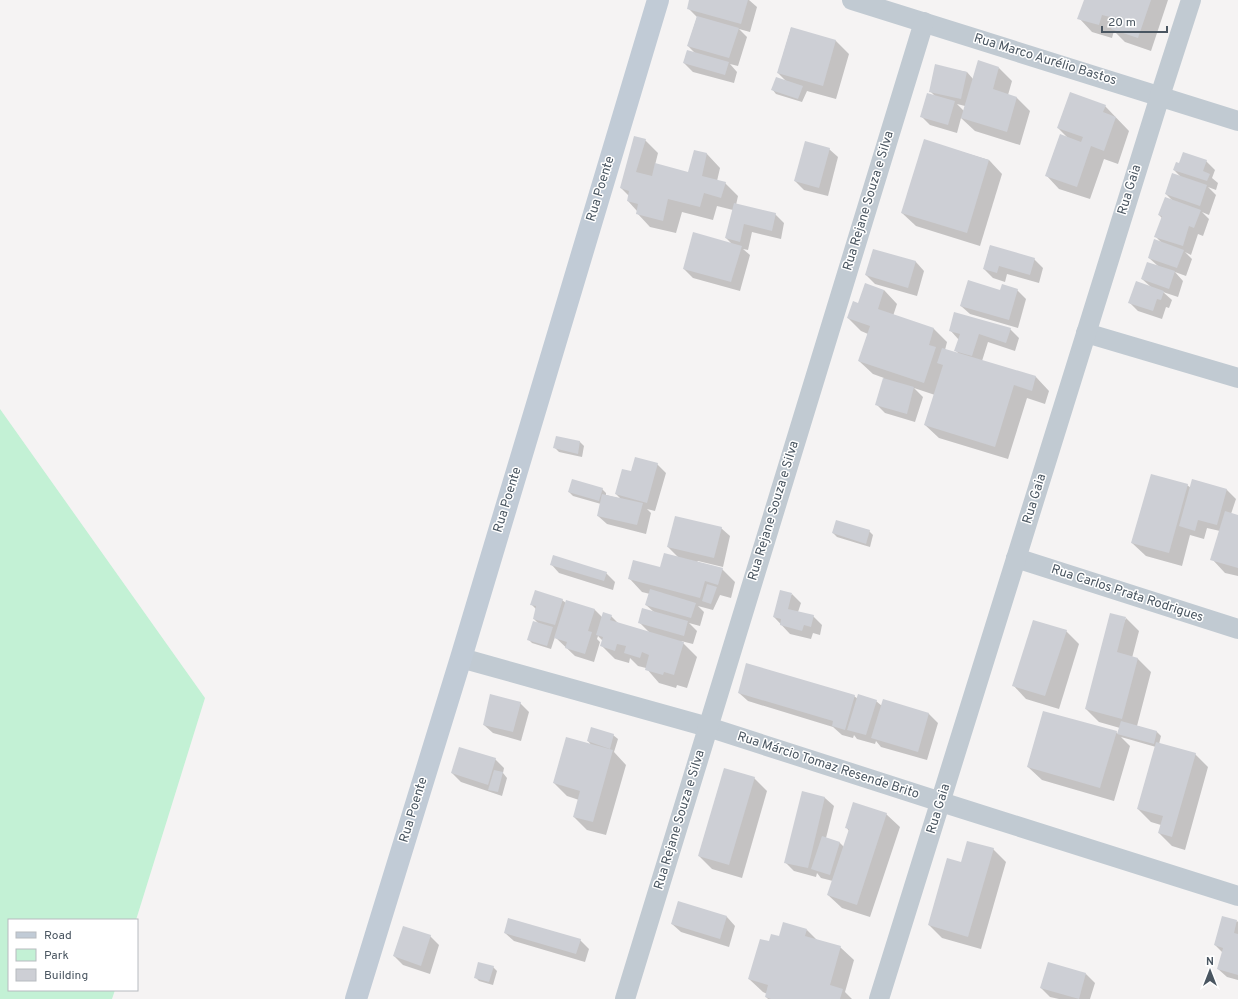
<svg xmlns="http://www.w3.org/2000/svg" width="1238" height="999" font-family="Overpass,sans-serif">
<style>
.green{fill:#c3f1d5}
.shadow{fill:#0003;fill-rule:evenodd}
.building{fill:#cdcfd5}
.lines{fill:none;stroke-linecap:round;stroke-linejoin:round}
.street{stroke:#c1cad2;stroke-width:20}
.secondary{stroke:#c1cbd6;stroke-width:22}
.labels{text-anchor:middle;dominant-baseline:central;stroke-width:3;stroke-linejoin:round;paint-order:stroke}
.street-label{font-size:13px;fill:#4a5661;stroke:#fff}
</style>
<rect width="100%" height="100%" fill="#f5f3f3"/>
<polygon class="green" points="0,409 205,698 136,920 9,920 9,990 115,990 112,999 0,999"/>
<g class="shadow">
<polygon points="690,0 749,0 757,7 750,32 739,29 747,37 738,66 730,64 737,72 734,83 693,72 684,63 695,53 688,46 697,17 688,8"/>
<polygon points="1085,0 1168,0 1151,51 1125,42 1114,31 1112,38 1092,32 1079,18"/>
<polygon points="791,28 836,41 849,54 836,99 807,91 802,102 776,94 772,89 787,82 778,73"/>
<path d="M936,66L967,72L973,79L999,68L1012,81L1008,95L1017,98L1030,111L1020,145L975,131L961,118L957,133L930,125L921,116L935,96L930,91ZM957,104L965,106L964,111Z"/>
<polygon points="1105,106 1129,131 1118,164 1104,159 1090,199 1059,189 1046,175 1069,139 1058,128"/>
<polygon points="645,140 658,153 655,165 689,173 695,151 707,154 720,168 717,181 725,183 738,196 736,205 775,214 784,223 781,239 752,232 748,250 743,249 750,255 740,291 693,278 684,269 732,244 726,238 733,210 717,206 713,220 682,212 676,233 650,227 637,213 637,211 628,201 629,196 621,188"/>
<polygon points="925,141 989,160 1002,174 980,246 916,226 902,213"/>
<polygon points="829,149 838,157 828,196 804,190 795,181"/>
<polygon points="1206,161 1215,170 1212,178 1218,183 1216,190 1208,187 1216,195 1209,215 1202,212 1209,219 1203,236 1198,234 1191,255 1185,252 1192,259 1186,276 1175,272 1183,281 1178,297 1163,292 1172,300 1169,308 1166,307 1162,319 1138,311 1129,302 1151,287 1142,279 1158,266 1149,258 1162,243 1156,237 1162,218 1159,215 1173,201 1166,194 1181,177 1174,170 1180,164"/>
<polygon points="990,246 1034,259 1043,268 1039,283 1007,274 1005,282 993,278 984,269"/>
<polygon points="874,250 916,262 924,271 917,296 875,284 866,275"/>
<polygon points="884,290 897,304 893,316 934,329 947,342 945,350 959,354 956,351 959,340 950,330 1010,329 1019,338 1015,351 988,342 982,361 1036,377 1049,391 1045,404 1027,398 1008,459 939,438 925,425 935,395 914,388 923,397 915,422 885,413 877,405 884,378 873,374 859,361 868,334 861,331 848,318 859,305"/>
<polygon points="1017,290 1026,299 1018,328 970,314 961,306 1001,291"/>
<polygon points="557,437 580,442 584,446 582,457 559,452 554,447"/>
<polygon points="657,464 666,473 655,511 647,509 651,513 646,534 607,524 598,516 601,504 573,496 569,492 602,489 606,493 606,495 621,499 616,494 632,472"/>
<polygon points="1193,480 1227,490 1236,499 1231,514 1238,516 1238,576 1225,573 1212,559 1220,531 1207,528 1204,539 1190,535 1182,566 1146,556 1132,543 1187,485 1191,488"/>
<polygon points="721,528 730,536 723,567 698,561 697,562 722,569 735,582 731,598 720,595 713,610 698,606 704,612 700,626 689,623 697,631 693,644 681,641 697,657 687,688 677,685 676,688 659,683 646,668 638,666 630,658 629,663 615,659 602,646 603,641 598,636 597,639 600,642 594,662 575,656 555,637 551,649 532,643 528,639 539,624 534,619 536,609 531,604 562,600 566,603 566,601 595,610 603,618 611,616 619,624 650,633 639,622 654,612 646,605 650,594 642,592 629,578 661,568 679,558 668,547"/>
<polygon points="869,531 873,535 870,547 837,537 833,533"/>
<polygon points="551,564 606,573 615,582 613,590 559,573"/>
<polygon points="792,594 801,603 798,612 813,616 822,625 820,635 813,633 811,639 790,634 774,617"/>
<polygon points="1126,618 1139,631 1132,658 1138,659 1151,672 1137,726 1157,732 1161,736 1159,744 1195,754 1208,767 1185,850 1172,846 1159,833 1161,825 1151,822 1138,809 1156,747 1121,737 1130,746 1114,801 1042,780 1028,767 1116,732 1118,734 1120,728 1099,722 1086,709"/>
<polygon points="1066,631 1079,644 1059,709 1026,699 1013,685"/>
<polygon points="739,693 854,696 858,699 876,701 882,706 883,701 929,714 938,723 927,760 881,747 876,741 875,744 857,739 854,735 853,738 842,735 833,727 748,701"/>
<polygon points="520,703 529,712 521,741 493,733 484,725"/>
<polygon points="613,735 618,739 614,752 626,765 606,835 587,830 574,817 579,800 567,796 554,783 592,746 588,741"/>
<polygon points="495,759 504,768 503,773 507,778 502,796 461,782 452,773"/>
<polygon points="754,778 767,791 742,878 712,869 699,856"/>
<polygon points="803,792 825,798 834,806 826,838 840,843 844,847 849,831 846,827 886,814 900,827 870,917 842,908 828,895 833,881 821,878 817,873 816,877 794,871 785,862"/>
<polygon points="993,849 1006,862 981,949 942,938 929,925 962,863"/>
<polygon points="727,917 735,926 729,947 681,932 672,924"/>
<polygon points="1237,921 1238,922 1238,980 1227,977 1218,969 1223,953 1215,945"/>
<polygon points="807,930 818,941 840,947 854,960 845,992 852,999 768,999 766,997 767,994 763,992 749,979 770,942 780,937"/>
<polygon points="505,933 580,940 589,949 585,962 514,941"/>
<polygon points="430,936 439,945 430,974 403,965 394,956"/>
<polygon points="493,967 497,971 493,985 479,981 475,977"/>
<polygon points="1086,974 1095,983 1090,999 1059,999 1050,997 1041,988"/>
</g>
<g class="building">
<polygon points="689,0 748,0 741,24 687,9"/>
<polygon points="1084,0 1151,0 1138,38 1111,29 1114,18 1102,15 1099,25 1077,19"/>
<polygon points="697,16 739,28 729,58 687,46"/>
<polygon points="791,27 836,40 823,86 777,73"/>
<polygon points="687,50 729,62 725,75 683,63"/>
<polygon points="978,60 999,67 993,89 1017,97 1007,132 961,118"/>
<polygon points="935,64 967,72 961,99 929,92"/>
<polygon points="776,77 803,86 798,99 771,90"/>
<polygon points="1070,92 1106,105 1103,112 1116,117 1104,151 1091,146 1077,187 1045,176 1060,134 1081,142 1083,137 1057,128"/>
<polygon points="927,93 955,101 948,125 920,117"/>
<polygon points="634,136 646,139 636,172 652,176 655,163 688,172 694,150 707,153 702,176 726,182 721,198 704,193 700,207 668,199 663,221 636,214 638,204 627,201 629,191 620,188"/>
<polygon points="924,139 989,160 967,233 901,213"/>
<polygon points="805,141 830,148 819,188 794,181"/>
<polygon points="1183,152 1207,160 1203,171 1210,174 1207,181 1173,170 1176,162 1179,163"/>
<polygon points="1172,173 1207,185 1200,206 1165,194"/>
<polygon points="1165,197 1201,210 1194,228 1189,226 1183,246 1154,237 1162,216 1158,215"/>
<polygon points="734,203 776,213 772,231 744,224 740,242 725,238"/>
<polygon points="693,232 742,246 731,282 683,269"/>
<polygon points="1154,239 1184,250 1177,268 1148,258"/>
<polygon points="990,245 1035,258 1030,275 999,266 997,273 983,269"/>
<polygon points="873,249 916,261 908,288 865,275"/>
<polygon points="1147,262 1175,271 1169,289 1141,279"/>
<polygon points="968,280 1000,290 1002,284 1018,289 1009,320 960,306"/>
<polygon points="1136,281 1164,291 1161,300 1157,299 1153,311 1128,303"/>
<polygon points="865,283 884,290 878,309 934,328 929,345 936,347 924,383 858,361 870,326 847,318 853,301 858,303"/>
<polygon points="954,312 1011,328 1006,343 979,334 972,356 954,351 960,334 949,331"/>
<polygon points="942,348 1036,376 1032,391 1014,385 995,447 924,425 943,365 937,363"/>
<polygon points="883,378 914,387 907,414 875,405"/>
<polygon points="556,436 580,441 578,454 553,448"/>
<polygon points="635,457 658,463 647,503 615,494 622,469 631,471"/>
<polygon points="1151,474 1188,484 1169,553 1131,543"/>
<polygon points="572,479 603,488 599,501 568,492"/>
<polygon points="1192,479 1227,489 1217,525 1198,520 1195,531 1179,526"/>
<polygon points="602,494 643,503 637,525 597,516"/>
<polygon points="1225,511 1238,515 1238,568 1210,560"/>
<polygon points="675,516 722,527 714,558 667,547"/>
<polygon points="836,520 870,530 866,544 832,533"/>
<polygon points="664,553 723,568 718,585 705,581 700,598 628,579 633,560 660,567"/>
<polygon points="553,555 607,572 604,581 550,565"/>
<polygon points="707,584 717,587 711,604 702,601"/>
<polygon points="650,589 696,603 691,618 645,605"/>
<polygon points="535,590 563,599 555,625 533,619 536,606 530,605"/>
<polygon points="780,590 792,593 788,609 814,615 811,627 804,625 802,631 780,625 781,619 773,617"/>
<polygon points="566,600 595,609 588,631 592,632 585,654 565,648 567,642 554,638"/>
<polygon points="642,608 688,621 684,636 638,623"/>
<polygon points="603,612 612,615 610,620 684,642 674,675 664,672 663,675 645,670 649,655 642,652 640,658 624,653 626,646 617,644 615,651 600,646 603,637 596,635"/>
<polygon points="1110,613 1126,617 1117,652 1138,658 1122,719 1085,709"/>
<polygon points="1033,620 1067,630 1045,696 1012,686"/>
<polygon points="533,621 553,627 547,646 527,640"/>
<polygon points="746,663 855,695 845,730 832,726 833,721 738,693"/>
<polygon points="490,694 521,702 513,732 483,725"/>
<polygon points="858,694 877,700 866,735 847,730"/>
<polygon points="883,699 929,713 918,752 871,738"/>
<polygon points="1043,711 1117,731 1100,788 1027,767"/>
<polygon points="1121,721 1157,731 1154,744 1117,734"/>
<polygon points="591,727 614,734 610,749 587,741"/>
<polygon points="566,737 613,750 593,822 573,817 580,791 553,783"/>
<polygon points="1156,742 1196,753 1172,837 1158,833 1163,816 1137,809"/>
<polygon points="459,747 496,758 488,785 451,773"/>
<polygon points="724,768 755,777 729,865 698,856"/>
<polygon points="494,770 503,772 498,792 488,790"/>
<polygon points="802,791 825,797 808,868 784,863"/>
<polygon points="853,802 887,813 857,905 827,895 849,829 845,828"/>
<polygon points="822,836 840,842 830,875 811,869"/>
<polygon points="967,841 994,848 968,937 928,925 947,858 961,862"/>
<polygon points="678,901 727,916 720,939 671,924"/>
<polygon points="1222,916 1237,920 1234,933 1238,934 1238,975 1217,969 1223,948 1214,945"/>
<polygon points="508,918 581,939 576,954 504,933"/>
<polygon points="783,922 807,929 805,936 841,946 830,985 843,989 840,999 771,999 765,997 768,985 748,979 760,939 769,941 771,934 779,936"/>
<polygon points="403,926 431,935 421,966 393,956"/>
<polygon points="478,962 494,966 489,982 474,978"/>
<polygon points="1048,962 1086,973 1079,999 1040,988"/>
</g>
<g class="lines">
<g class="street">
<polyline points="852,0 1238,121"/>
<polyline points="1086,333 1238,378"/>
<polyline points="1016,558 1238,629"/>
<polyline points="461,658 708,727 941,802 1238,896"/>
<polyline points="625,999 924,22"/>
<polyline points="879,999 1160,96 1191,0"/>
</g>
<polyline class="secondary" points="356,999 461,658 658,0"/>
</g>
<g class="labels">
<g class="street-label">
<text transform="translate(1045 60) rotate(17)">Rua Marco Aurélio Bastos</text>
<text transform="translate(601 189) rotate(-73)">Rua Poente</text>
<text transform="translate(1130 190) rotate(-73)">Rua Gaia</text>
<text transform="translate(869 201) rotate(-73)">Rua Rejane Souza e Silva</text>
<text transform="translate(1035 499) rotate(-73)">Rua Gaia</text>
<text transform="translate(508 500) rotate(-73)">Rua Poente</text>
<text transform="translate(774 511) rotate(-73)">Rua Rejane Souza e Silva</text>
<text transform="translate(1127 594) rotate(18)">Rua Carlos Prata Rodrigues</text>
<text transform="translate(828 766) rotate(18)">Rua Márcio Tomaz Resende Brito</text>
<text transform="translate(939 809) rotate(-73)">Rua Gaia</text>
<text transform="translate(414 810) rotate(-73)">Rua Poente</text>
<text transform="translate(680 820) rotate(-73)">Rua Rejane Souza e Silva</text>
</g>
</g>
<rect x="8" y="919" width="130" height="72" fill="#ffffff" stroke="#b7bbc0"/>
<rect x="16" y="932" width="20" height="6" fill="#c1cbd6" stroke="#b7bbc0"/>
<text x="44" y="939" font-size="12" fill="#4a5661">Road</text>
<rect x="16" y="949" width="20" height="12" fill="#c3f1d5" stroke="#b7bbc0"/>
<text x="44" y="959" font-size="12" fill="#4a5661">Park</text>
<rect x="16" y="969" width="20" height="12" fill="#cdcfd5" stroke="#b7bbc0"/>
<text x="44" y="979" font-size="12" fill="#4a5661">Building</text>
<g transform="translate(1210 971)" stroke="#ffffff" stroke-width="3" paint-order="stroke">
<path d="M0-3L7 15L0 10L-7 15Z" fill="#4a5661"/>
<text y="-6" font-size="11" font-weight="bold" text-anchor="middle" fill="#4a5661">N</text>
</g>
<path d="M1102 26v6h65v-6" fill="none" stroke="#4a5661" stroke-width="2"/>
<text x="1108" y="26" font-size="12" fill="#4a5661" stroke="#ffffff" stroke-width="3" paint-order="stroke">20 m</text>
</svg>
